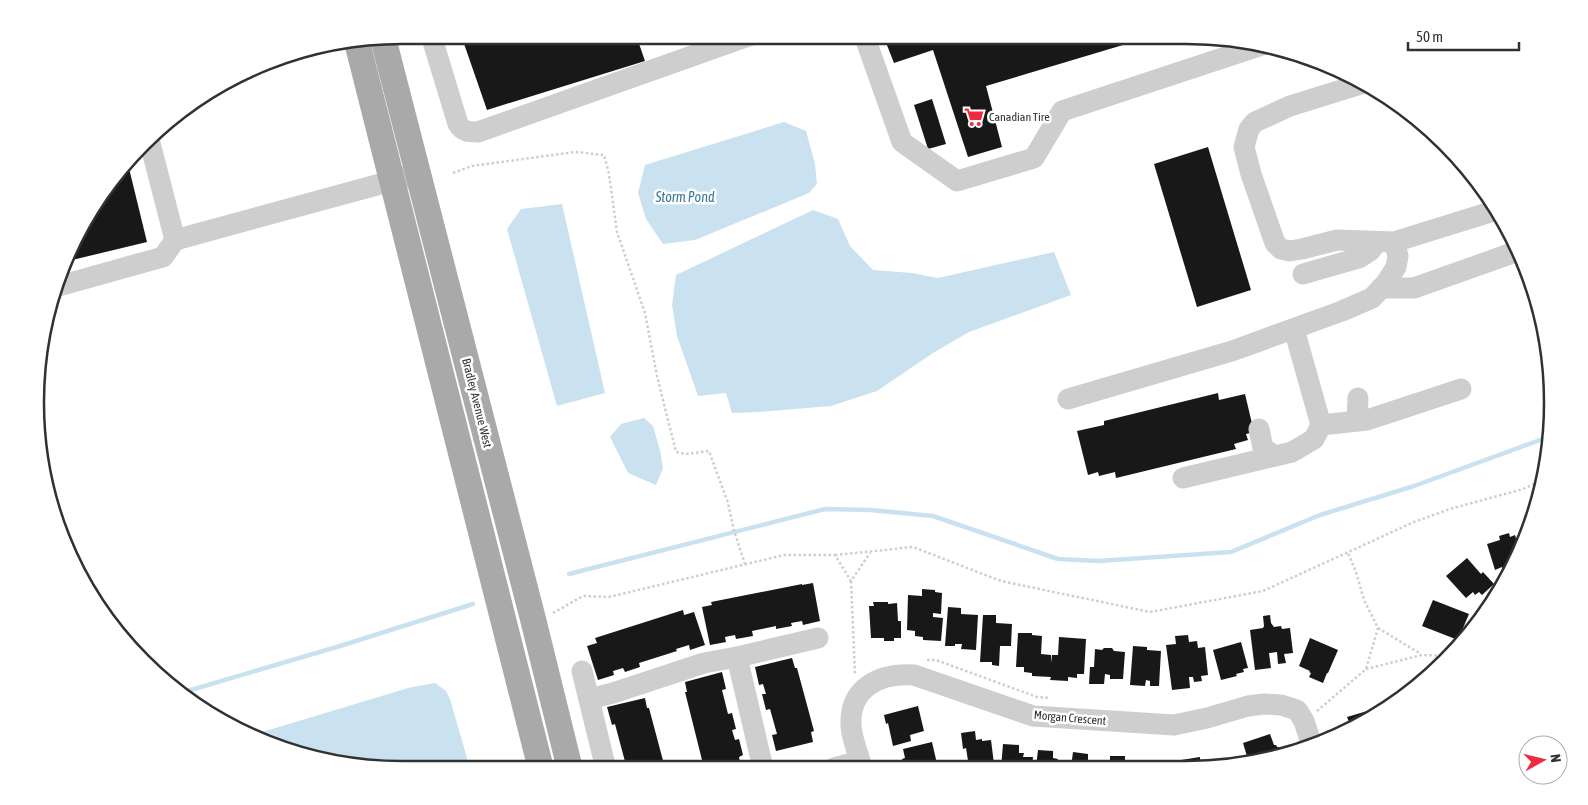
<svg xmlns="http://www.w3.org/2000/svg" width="1588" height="805" font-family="'Asap Condensed',sans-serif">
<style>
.water{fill:#cae2ef}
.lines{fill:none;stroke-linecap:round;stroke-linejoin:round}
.stream{stroke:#cae2ef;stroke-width:4.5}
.building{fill:#181818}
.path{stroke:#cecece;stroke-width:2.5;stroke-dasharray:2.5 2.5;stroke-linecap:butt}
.minor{stroke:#cecece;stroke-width:21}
.major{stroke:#a9a9a9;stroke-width:26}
.labels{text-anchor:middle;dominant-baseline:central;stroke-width:5;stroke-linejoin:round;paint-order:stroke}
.poi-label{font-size:12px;fill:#313131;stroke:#fff;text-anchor:start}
.street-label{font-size:12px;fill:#313131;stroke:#fff}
.water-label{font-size:14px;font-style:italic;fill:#39779a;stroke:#fff}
.rim{fill:none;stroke:#313131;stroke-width:2.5}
</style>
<rect width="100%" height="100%" fill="#fff"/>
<g class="water">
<polygon points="784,122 806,131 815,164 817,184 809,193 695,240 663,244 646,219 638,193 645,165"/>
<polygon points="562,204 605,393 557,406 507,229 521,209"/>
<polygon points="813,210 838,219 850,246 873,270 912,273 938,278 1054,252 1071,295 969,332 933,353 877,391 831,406 759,412 732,413 726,393 698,396 677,336 672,305 676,275"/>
<polygon points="644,418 653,426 660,450 663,468 656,485 628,473 610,437 621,424"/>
<polygon points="435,683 446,691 450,699 467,758 468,769 379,769 308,758 249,736 408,688"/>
</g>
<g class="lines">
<g class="stream">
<polyline points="569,574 825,509 871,510 933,516 1058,559 1098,561 1231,552 1320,515 1414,486 1551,436"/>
<polyline points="184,692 340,646 473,604"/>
</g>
</g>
<g class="building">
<polygon points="461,35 636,35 645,61 487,110"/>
<polygon points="883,35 1153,36 986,86 1002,147 968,157 933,50 894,63"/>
<polygon points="932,99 946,144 928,149 914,105"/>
<polygon points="1208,147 1251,290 1197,307 1154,164"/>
<polygon points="127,160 147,242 68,261 84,219"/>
<polygon points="1218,393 1219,400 1245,394 1254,432 1246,434 1248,440 1234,444 1236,449 1116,478 1115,472 1099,476 1098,472 1088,475 1077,431 1104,425 1104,421"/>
<polygon points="1509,533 1510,537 1515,535 1520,551 1515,565 1510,573 1508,569 1503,570 1502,567 1495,570 1487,544 1500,540 1499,536"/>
<polygon points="1467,558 1481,574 1483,572 1494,584 1482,595 1479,592 1475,595 1473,592 1466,598 1446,576"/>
<polygon points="813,583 820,621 803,625 802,621 791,623 792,626 776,629 776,626 752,631 753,636 736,639 735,635 725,637 726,642 710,645 702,607 712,605 711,602 802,584 802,585"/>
<polygon points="922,589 935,590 935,592 942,593 941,614 933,613 933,617 943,618 941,641 923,640 923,637 915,636 915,631 907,630 908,595 922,596"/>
<polygon points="1433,600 1469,614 1458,640 1422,626"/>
<polygon points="873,602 888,602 888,604 897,603 898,621 901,621 901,638 894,638 894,641 884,641 884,638 871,638 869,606 874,606"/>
<polygon points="948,607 961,608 961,614 978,615 976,650 961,649 962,644 955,644 955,646 945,646"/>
<polygon points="683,610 684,615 694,612 705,645 690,650 689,645 676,649 677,651 639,663 640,667 625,672 623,668 613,671 614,675 598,680 587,646 597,643 595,638"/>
<polygon points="983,615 996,615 996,623 1012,624 1011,646 1000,646 999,666 992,665 992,662 980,662"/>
<polygon points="1270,615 1271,623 1274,627 1281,626 1282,629 1290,628 1293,653 1284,654 1286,663 1278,664 1277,652 1269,653 1271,668 1255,670 1250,630 1263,628 1264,626 1263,616"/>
<polygon points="1018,633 1032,633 1032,635 1042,636 1041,654 1051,655 1051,663 1052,655 1058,655 1059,637 1086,639 1084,674 1077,674 1077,678 1068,677 1068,681 1050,680 1051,677 1032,676 1032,673 1024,672 1024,667 1016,667"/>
<polygon points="1188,635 1189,642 1197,641 1198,648 1205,647 1208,675 1201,676 1202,681 1194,682 1193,677 1189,677 1190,688 1172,690 1166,645 1176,644 1175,636"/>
<polygon points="1310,638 1338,650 1328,673 1327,673 1323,683 1309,677 1311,673 1309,672 1310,671 1299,666"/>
<polygon points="1241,642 1248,668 1243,669 1244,672 1236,674 1237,676 1221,680 1213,650"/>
<polygon points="1133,646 1147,647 1147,650 1161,651 1159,686 1150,686 1150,681 1146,680 1145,686 1130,685"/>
<polygon points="1104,648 1112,648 1114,651 1125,652 1123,679 1110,679 1110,675 1105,674 1104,684 1089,684 1090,667 1094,667 1095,649 1102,650"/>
<polygon points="792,658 795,668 797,668 814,731 811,732 813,742 776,751 772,735 777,734 770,709 766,710 762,694 766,694 763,684 759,685 755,667"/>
<polygon points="722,672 726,689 722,690 728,714 732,713 736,729 732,730 735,740 739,739 743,755 739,757 741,767 746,766 746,768 704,768 685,692 687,692 685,682"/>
<polygon points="645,698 647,708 649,708 665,768 627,769 615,724 612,725 607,707"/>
<polygon points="918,706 924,731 910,735 911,741 893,746 888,723 886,724 884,715"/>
<polygon points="1384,706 1385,710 1351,727 1347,717"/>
<polygon points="975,731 976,740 982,739 982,741 991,740 994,764 969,767 966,748 963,749 961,733"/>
<polygon points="1270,734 1274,745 1276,745 1277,747 1279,747 1282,756 1249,763 1243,743"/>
<polygon points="932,742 938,768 897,768 904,765 902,759 905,758 903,749"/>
<polygon points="1003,744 1019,745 1019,753 1024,753 1023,757 1033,757 1032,767 1001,768"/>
<polygon points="1038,750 1053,751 1053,758 1058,759 1057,762 1067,763 1066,767 1036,767"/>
<polygon points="1073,752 1088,754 1088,760 1093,761 1093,765 1105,766 1105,767 1071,767"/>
<rect x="1110" y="756" width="15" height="11"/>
<polygon points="1200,757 1200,761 1213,759 1215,767 1183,767 1181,760"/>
</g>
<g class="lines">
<g class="path">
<polyline points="453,173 472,166 575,152 604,155 609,174 617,232 645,313 657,376 676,452 686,454 709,451 728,503 734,531 745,564"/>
<polyline points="835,555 913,547 1001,581 1150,612 1263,591 1414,522 1450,509 1523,489 1543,480"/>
<polyline points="851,581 855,674"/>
<polyline points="553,613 583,596 609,597 784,555 835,555 851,581 870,553"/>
<polyline points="1378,628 1421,654"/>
<polyline points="927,660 936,660 1037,697 1050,698"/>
<polyline points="1366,669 1422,655 1449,656"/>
<polyline points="1317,711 1366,669 1378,628 1364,600 1356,572 1348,553"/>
<polyline points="1327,730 1331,737"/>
</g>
<g class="minor">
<path d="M431,35L458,124C463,132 469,132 478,132L751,35"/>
<polyline points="864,35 902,142 957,181 1034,158 1062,111 1262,45"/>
<polyline points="1364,83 1290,106 1255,122 1249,129 1244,147 1251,174 1275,243 1281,249 1290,251 1302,249 1337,240 1394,242 1497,210"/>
<polyline points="149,139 175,240 406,177"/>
<polyline points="1303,274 1359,258 1370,251 1377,242"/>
<polyline points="59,286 163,257 175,240"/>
<polyline points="1381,288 1414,288 1518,251"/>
<polyline points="1068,399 1232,351 1342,311 1372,298 1386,283 1396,267 1398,256 1394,242"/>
<polyline points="1357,421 1358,398"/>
<polyline points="1321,425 1367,420 1461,389"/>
<polyline points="1259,429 1263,448 1275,456"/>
<polyline points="1183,478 1292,452 1314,439 1321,425 1294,329"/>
<polyline points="737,657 763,768"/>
<polyline points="582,671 606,769"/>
<polyline points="589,699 613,693 704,663 737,657 818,638"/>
<polyline points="834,768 860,761"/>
<path d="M862,768C859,754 852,741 851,726C849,687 880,673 914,675L1033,716L1174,725L1207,718L1248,706L1264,704L1281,705L1297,710L1304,721L1312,746"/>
</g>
<g class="major">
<polyline points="383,38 533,619 570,769"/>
<polyline points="357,42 541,769"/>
</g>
</g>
<defs>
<symbol id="supermarket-bare" viewBox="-9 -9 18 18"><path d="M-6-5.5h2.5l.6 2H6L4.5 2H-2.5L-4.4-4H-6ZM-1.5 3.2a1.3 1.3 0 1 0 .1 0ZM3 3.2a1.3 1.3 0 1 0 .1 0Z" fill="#f02b40" stroke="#fff" stroke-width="2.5" paint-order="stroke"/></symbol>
</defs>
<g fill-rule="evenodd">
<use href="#supermarket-bare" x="960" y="103" width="28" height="28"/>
</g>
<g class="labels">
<g class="poi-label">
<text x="989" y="117">Canadian Tire</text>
</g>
<g class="street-label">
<text transform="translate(477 403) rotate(76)">Bradley Avenue West</text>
<text transform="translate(1070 718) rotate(5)">Morgan Crescent</text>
</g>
<g class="water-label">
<text x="685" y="197">Storm Pond</text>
</g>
</g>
<path d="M0 0H1588V805H0ZM402 44H1186A358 358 0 0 1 1544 402V403A358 358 0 0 1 1186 761H402A358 358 0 0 1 44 403V402A358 358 0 0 1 402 44Z" fill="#fff" fill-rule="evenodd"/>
<path class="rim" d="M402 44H1186A358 358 0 0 1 1544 402V403A358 358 0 0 1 1186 761H402A358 358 0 0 1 44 403V402A358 358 0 0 1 402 44Z"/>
<g transform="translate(1543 760) rotate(82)"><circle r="24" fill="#ffffff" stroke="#adadad"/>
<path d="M0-4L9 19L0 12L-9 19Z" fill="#f02b40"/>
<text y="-8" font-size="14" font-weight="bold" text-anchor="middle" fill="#313131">N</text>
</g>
<path d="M1408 42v8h111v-8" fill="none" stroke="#313131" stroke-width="2.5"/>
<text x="1416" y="42" font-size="15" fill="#313131" stroke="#ffffff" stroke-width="4" paint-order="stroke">50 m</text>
</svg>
